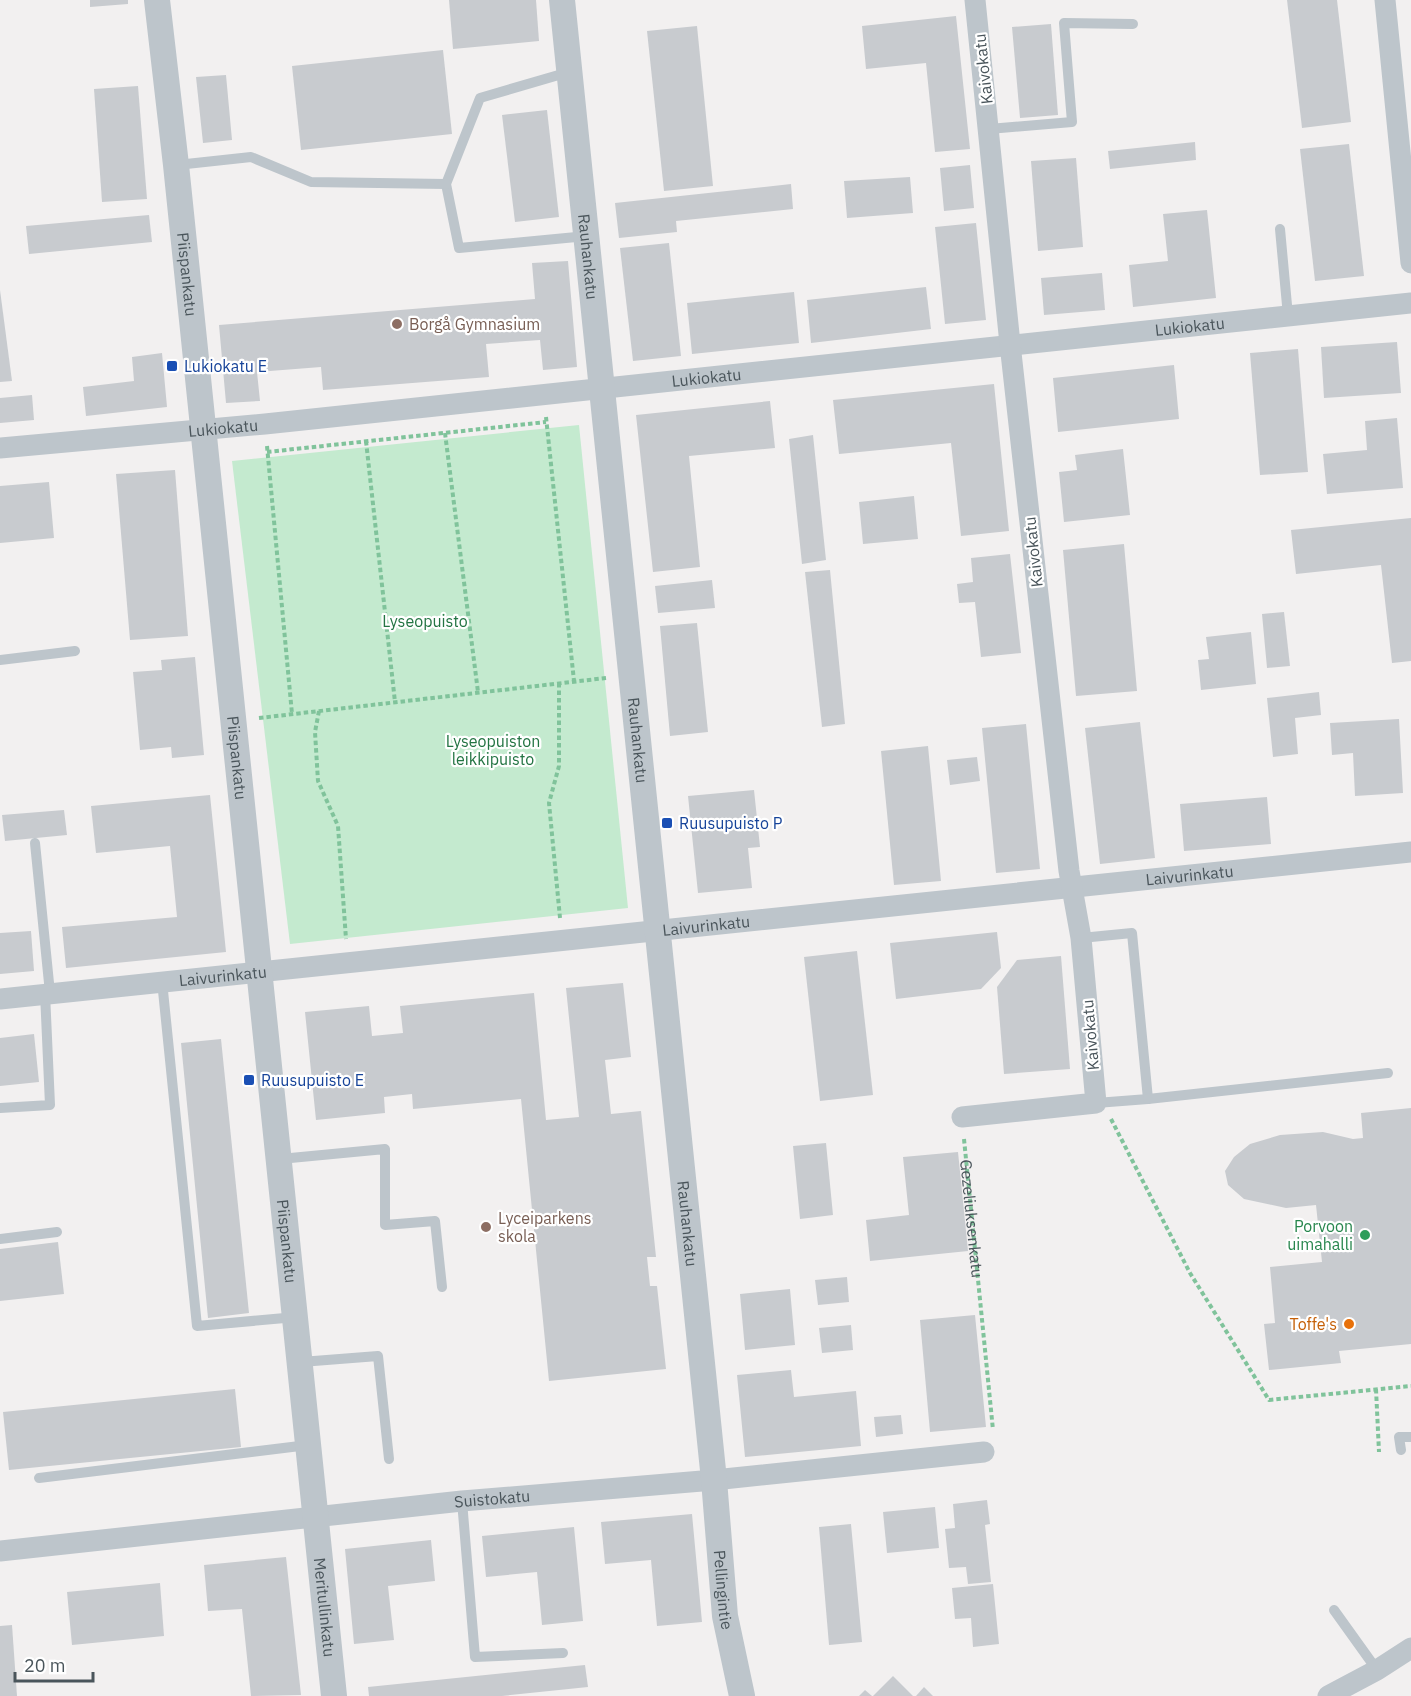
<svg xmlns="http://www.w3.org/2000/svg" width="1411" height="1696" font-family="'IBM Plex Sans',sans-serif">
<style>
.green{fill:#c4eacf}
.building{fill:#c8cbcf}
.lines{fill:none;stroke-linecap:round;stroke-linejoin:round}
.path{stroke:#80c39b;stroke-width:4;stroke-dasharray:4.5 3;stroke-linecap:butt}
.service{stroke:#bdc5cb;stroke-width:10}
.minor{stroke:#bdc5cb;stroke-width:21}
.tertiary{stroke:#bdc5cb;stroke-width:26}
.education-dot{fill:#8d6e63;stroke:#fff;stroke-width:2}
.transit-dot{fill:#1a4fb4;stroke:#fff;stroke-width:2}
.leisure-dot{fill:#2e9e5b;stroke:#fff;stroke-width:2}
.food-dot{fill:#e8710a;stroke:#fff;stroke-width:2}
.labels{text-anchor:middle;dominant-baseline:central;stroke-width:4.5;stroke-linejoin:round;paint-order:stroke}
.street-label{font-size:16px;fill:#4a555b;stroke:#fff}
.education-label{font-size:16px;fill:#785e54;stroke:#fff;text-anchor:start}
.transit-label{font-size:16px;fill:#164399;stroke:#fff;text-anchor:start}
.park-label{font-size:16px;fill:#237443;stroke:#fff}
.leisure-label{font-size:16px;fill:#27864d;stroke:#fff;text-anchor:end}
.food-label{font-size:16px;fill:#c56008;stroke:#fff;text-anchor:end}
</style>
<rect width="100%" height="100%" fill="#f2f0f0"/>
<polygon class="green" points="579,425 628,908 290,944 232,461"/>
<g class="building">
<polygon points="90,0 128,0 128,4 90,7"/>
<polygon points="449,0 536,0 539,41 453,49"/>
<polygon points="1287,0 1337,0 1351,122 1302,128"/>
<polygon points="956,16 970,149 935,152 926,63 866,69 862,26"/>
<polygon points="1051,24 1058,115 1020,118 1012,27"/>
<polygon points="697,26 713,186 664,191 647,31"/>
<polygon points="443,50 452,134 301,150 292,66"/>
<polygon points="226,75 232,140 203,143 196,77"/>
<polygon points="138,86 147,199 102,202 94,89"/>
<polygon points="547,110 559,217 515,222 502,115"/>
<polygon points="1195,142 1196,160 1110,169 1108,151"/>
<polygon points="1349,144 1364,276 1315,281 1300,149"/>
<polygon points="1076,158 1083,247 1038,251 1031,161"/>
<polygon points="970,165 974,208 944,211 940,168"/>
<polygon points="910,177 913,213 847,218 844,181"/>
<polygon points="791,184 793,209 676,221 677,232 619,238 615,203"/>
<polygon points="1207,210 1216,298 1133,307 1129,265 1168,261 1163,214"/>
<polygon points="149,215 152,242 29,254 26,226"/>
<polygon points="976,223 986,320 945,324 935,227"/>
<polygon points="669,243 681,356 633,361 620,248"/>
<polygon points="568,261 577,367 543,370 540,340 486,344 489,377 323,390 321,367 257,372 260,401 226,403 219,325 535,299 532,263"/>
<polygon points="1102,273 1105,310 1044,315 1041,278"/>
<polygon points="926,287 931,329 811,343 807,300"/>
<polygon points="0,290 12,381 0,382"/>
<polygon points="794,292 799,343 692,354 687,303"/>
<polygon points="1397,342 1401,393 1324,398 1321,347"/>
<polygon points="1298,349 1308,472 1260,475 1250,353"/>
<polygon points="162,353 167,407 86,416 83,387 134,381 132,357"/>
<polygon points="1174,365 1179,419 1058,432 1053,378"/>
<polygon points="994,384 1009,531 961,536 951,443 839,454 833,400"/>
<polygon points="32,395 34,420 0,423 0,398"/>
<polygon points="770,401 775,448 689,456 700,567 653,572 636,415"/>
<polygon points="1397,418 1403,488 1327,494 1323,454 1367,450 1365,421"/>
<polygon points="813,435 826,560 802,564 789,439"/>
<polygon points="1123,449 1130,515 1064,522 1059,472 1077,470 1075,455"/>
<polygon points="175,470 188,636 130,640 116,474"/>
<polygon points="49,482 54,538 0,543 0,486"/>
<polygon points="914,496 918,539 863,544 859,502"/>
<polygon points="1411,518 1411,661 1392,663 1381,565 1296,574 1291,530"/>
<polygon points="1124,544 1137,691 1076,696 1063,550"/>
<polygon points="1010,554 1021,653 981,657 975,602 959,603 957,584 973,582 971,558"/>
<polygon points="830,570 845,724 822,727 805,572"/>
<polygon points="712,580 715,608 658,613 655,586"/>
<polygon points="1284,612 1290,666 1267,668 1262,614"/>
<polygon points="697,623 708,732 670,736 660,626"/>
<polygon points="1251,632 1256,684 1201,690 1198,660 1209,659 1206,637"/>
<polygon points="195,657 204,755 172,758 171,747 140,750 133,672 162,670 161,660"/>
<polygon points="1319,692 1321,715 1295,718 1298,754 1273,757 1267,698"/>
<polygon points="1399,719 1403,793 1355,796 1353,753 1332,755 1330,723"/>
<polygon points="1140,722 1155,858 1100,864 1085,728"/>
<polygon points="1026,724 1040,869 996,873 982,728"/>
<polygon points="928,746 941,881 894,885 881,751"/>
<polygon points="977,757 980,781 950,785 947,760"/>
<polygon points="754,790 760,847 748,848 752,888 698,893 688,796"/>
<polygon points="210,795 226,952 66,968 62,927 177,917 170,846 96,853 91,806"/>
<polygon points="1267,797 1271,844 1184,851 1180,804"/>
<polygon points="64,810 67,835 5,841 2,815"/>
<polygon points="31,931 34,971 0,974 0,933"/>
<polygon points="997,932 1001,968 981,989 896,999 890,943"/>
<polygon points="857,951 873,1095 820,1101 804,957"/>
<polygon points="1061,956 1070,1069 1004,1074 997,987 1017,960"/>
<polygon points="623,983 631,1057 605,1060 611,1114 641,1111 656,1257 647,1257 650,1286 657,1286 666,1369 549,1381 521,1099 413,1109 412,1094 384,1097 385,1113 316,1120 305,1012 369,1006 372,1036 403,1033 400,1006 534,993 546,1120 579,1117 566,988"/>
<polygon points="34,1034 39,1082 0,1086 0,1038"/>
<polygon points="221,1039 249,1313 208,1318 181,1043"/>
<polygon points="1411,1108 1411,1344 1339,1351 1341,1363 1269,1370 1264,1324 1275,1323 1270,1267 1322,1262 1316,1205 1286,1208 1244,1199 1228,1185 1225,1171 1234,1157 1250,1144 1280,1135 1323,1132 1353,1139 1363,1138 1361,1113"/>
<polygon points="826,1143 833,1215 800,1219 793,1146"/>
<polygon points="958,1152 968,1251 870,1261 866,1220 909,1215 903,1157"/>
<polygon points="58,1242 64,1294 0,1301 0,1249"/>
<polygon points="847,1277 849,1302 818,1305 815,1280"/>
<polygon points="790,1289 795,1345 745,1350 740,1294"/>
<polygon points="975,1315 986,1427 930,1432 920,1320"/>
<polygon points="851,1325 853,1350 822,1353 819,1328"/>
<polygon points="791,1370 794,1397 856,1391 861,1446 745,1457 737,1375"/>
<polygon points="235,1389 241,1447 9,1470 3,1412"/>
<polygon points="901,1415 903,1434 876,1437 874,1417"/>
<polygon points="987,1500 990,1524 985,1525 991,1582 968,1584 966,1567 949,1568 945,1529 955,1528 953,1504"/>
<polygon points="935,1507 939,1548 887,1553 883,1512"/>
<polygon points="692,1514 702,1622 657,1626 651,1560 605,1564 601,1522"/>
<polygon points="851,1524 862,1642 829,1645 819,1527"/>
<polygon points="574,1527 583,1621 542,1625 537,1572 486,1577 482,1536"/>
<polygon points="431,1540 435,1581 388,1586 394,1640 354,1644 345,1549"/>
<polygon points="286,1557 301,1695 251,1696 242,1609 208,1611 204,1565"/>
<polygon points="160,1583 164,1636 72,1645 67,1592"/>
<polygon points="993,1584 999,1644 973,1647 971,1618 955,1619 952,1588"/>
<polygon points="12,1625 17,1696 0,1696 0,1626"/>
<polygon points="585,1665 588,1687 502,1696 369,1696 368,1687"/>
<polygon points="893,1676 913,1696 873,1696"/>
<polygon points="924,1687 933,1696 916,1696"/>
<polygon points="865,1690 872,1696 859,1696"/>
</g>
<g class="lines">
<g class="path">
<polyline points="546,417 574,681"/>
<polyline points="445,433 478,692"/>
<polyline points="366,441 395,702"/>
<polyline points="267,446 292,714"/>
<polyline points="267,452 546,422"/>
<polyline points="559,683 559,766 549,803 560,918"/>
<polyline points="319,711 315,732 318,781 338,826 346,939"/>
<polyline points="259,718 606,678"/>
<polyline points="1111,1119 1190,1273 1269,1400 1411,1386"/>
<path id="s1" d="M964,1139L993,1430"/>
<polyline points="1376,1389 1379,1452"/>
</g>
<g class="service">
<polyline points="569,72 480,98 446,184 459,248 587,236"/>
<polyline points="989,129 1072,122 1064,23 1133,24"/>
<polyline points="177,165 251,157 311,182 446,184"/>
<polyline points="1280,229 1288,316"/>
<polyline points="0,660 75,651"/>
<polyline points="35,843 50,993"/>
<polyline points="1081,938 1132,933 1148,1099 1096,1103"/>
<polyline points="162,981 197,1326 296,1317"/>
<polyline points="1148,1099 1388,1073"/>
<polyline points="0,1108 50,1105 45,993"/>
<polyline points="280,1159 385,1149 385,1225 435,1221 442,1287"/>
<polyline points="0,1239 57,1232"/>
<polyline points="301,1362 378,1356 389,1459"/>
<polyline points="1401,1450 1399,1437 1411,1437"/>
<polyline points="39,1478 308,1445"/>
<polyline points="462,1501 475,1657 563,1653"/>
<polyline points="1334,1610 1377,1670"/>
</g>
<g class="minor">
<polyline points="1385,0 1411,263"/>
<path id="s2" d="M0,448L265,424L1411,303"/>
<path id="s3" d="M0,999L1411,852"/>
<polyline points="962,1117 1096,1103 1081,938 1069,871 1010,344 975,0"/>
<path id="s4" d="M0,1551L462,1501L714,1480L984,1452"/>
<polyline points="1328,1696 1377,1670 1411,1648"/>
</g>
<g class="tertiary">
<path id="s5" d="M157,0L176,165L334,1696"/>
<path id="s6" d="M562,0L714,1480L725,1616L742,1696"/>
</g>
</g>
<g class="education-dot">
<circle cx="397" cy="324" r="6"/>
<circle cx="486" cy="1227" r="6"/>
</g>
<g class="transit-dot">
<rect x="166" y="360" width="12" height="12" rx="3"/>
<rect x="661" y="817" width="12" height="12" rx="3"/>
<rect x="243" y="1074" width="12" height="12" rx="3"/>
</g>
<circle class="leisure-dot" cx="1365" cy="1235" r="6"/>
<circle class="food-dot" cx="1349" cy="1324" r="6"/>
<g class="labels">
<g class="street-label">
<text transform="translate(983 69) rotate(-96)">Kaivokatu</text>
<text stroke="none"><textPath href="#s6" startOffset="258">Rauhankatu</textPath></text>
<text stroke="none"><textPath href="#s5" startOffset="276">Piispankatu</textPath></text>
<text stroke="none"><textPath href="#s2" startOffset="1196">Lukiokatu</textPath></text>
<text stroke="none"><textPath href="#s2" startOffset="710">Lukiokatu</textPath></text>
<text stroke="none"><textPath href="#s2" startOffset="224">Lukiokatu</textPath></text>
<text transform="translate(1033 552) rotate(-96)">Kaivokatu</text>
<text stroke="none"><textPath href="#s6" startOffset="744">Rauhankatu</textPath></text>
<text stroke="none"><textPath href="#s5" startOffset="762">Piispankatu</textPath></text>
<text stroke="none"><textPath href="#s3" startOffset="1196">Laivurinkatu</textPath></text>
<text stroke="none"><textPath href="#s3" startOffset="710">Laivurinkatu</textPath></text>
<text stroke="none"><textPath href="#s3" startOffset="224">Laivurinkatu</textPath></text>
<text transform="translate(1090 1035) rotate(-95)">Kaivokatu</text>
<text stroke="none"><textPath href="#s1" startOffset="80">Gezeliuksenkatu</textPath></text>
<text stroke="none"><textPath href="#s6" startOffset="1230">Rauhankatu</textPath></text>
<text stroke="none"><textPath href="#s5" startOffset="1248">Piispankatu</textPath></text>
<text stroke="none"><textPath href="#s4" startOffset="495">Suistokatu</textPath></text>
<text stroke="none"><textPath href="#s6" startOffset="1598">Pellingintie</textPath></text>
<text stroke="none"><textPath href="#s5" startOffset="1616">Meritullinkatu</textPath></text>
</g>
<g class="education-label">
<text x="409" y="324">Borgå Gymnasium</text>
<text x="498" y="1218">Lyceiparkens<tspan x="498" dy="18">skola</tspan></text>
</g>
<g class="transit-label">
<text x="184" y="366">Lukiokatu E</text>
<text x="679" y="823">Ruusupuisto P</text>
<text x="261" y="1080">Ruusupuisto E</text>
</g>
<g class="park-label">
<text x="425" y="621">Lyseopuisto</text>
<text x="493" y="741">Lyseopuiston<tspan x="493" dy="18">leikkipuisto</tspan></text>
</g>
<g class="leisure-label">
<text x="1353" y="1226">Porvoon<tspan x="1353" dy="18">uimahalli</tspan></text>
</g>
<g class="food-label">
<text x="1337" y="1324">Toffe's</text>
</g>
</g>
<path d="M15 1672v9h78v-9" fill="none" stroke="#4a555b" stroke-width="3"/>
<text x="24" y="1672" font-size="18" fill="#4a555b" stroke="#ffffff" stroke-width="4.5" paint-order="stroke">20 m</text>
</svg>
